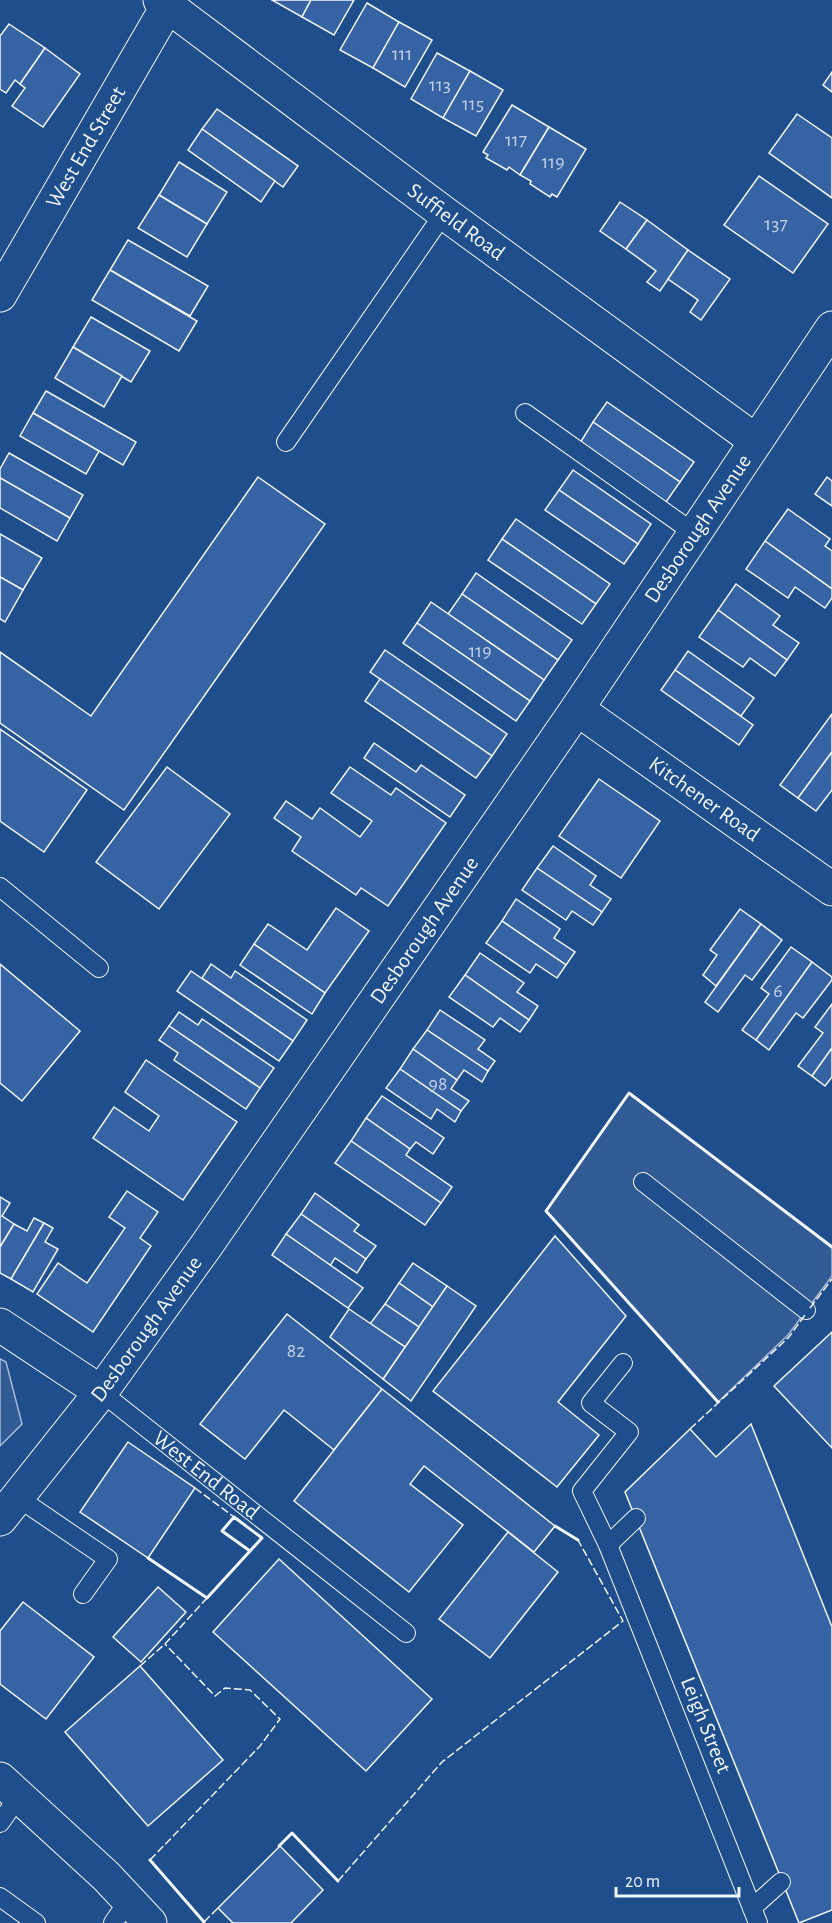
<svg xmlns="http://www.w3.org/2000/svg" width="832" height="1923" font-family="'Alegreya Sans',sans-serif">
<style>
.built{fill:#305b95;stroke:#a8bbd7;stroke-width:1.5}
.building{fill:#3563a3;stroke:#f2f6ff;stroke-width:1.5}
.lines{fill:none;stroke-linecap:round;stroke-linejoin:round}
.lane-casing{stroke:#f2f6ff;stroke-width:20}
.street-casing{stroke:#f2f6ff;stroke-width:35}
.secondary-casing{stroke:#f2f6ff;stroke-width:35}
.lane{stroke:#1f4e8c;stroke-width:18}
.street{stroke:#1f4e8c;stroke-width:33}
.secondary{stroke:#1f4e8c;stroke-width:33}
.fence{stroke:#f2f6ff;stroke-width:1.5;stroke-dasharray:8 3;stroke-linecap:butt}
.wall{stroke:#f2f6ff;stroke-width:3}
.labels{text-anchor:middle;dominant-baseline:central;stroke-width:4.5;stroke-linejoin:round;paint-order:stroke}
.number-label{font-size:20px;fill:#c3d1e8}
.street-label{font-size:22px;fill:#f2f6ff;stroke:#1f4e8c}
</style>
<rect width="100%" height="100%" fill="#1f4e8c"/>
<g class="built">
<polygon points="629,1093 832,1247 832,1276 788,1335 718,1402 546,1211"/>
<polygon points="0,1359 6,1362 22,1424 0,1446"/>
</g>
<g class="building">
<polygon points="272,0 311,0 302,17"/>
<polygon points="311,0 354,0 334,35 302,17"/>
<polygon points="367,3 399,22 373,68 340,50"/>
<polygon points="399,22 432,40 405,87 373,68"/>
<polygon points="9,24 45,48 20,84 15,80 6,93 0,89 0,36"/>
<polygon points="45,48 80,74 43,127 12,106 25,88 20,84"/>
<polygon points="437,53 470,71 443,118 411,99"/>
<polygon points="470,71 503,90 476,136 443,118"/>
<polygon points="832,72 832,92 823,85"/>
<polygon points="512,105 549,127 520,175 509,167 507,170 486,158 488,155 483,152"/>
<polygon points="217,109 298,166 283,187 202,129"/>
<polygon points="797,114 832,138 832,198 769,153"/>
<polygon points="549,127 586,149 557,197 552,194 550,197 530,184 531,181 520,175"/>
<polygon points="202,129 275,181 261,202 188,150"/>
<polygon points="179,162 227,192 207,224 159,195"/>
<polygon points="759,176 828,224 793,273 724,225"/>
<polygon points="159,195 207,224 187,257 138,228"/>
<polygon points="620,202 647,220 626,249 600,231"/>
<polygon points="647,220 688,250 660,291 647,282 656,271 626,249"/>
<polygon points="128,240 208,286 190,316 110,270"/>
<polygon points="688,250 730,279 701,320 690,312 698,300 668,279"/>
<polygon points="110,270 197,321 179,351 92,300"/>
<polygon points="91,317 150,351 131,382 73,347"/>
<polygon points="73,347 122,376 104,407 55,378"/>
<polygon points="46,391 136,442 123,465 33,413"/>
<polygon points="607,402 694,462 680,482 593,422"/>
<polygon points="33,413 99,451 86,474 20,436"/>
<polygon points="593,422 680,482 666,502 580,443"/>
<polygon points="9,453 83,495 70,518 0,478 0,469"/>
<polygon points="573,470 651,524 638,544 559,490"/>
<polygon points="258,477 325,524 124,810 0,723 0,652 91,716"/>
<polygon points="827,477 832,481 832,506 815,494"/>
<polygon points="0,478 70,518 57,541 0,508"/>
<polygon points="559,490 638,544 624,564 545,510"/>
<polygon points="788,509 830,539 825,546 832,551 832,589 765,541"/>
<polygon points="516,519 610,584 596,604 502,539"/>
<polygon points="0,534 42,558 23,590 0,577"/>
<polygon points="502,539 596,604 582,624 488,560"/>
<polygon points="765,541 832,589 832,598 825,608 795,587 788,598 746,569"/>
<polygon points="476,573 572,640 558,660 462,594"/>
<polygon points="0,577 23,590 5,622 0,619"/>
<polygon points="736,584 780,616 773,625 799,643 787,660 718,610"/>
<polygon points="462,594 558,660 544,680 448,614"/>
<polygon points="431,602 544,680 530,701 417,623"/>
<polygon points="718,610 787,660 775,676 750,658 743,667 699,637"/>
<polygon points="417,623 530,701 516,721 403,643"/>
<polygon points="385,650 507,734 492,756 370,672"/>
<polygon points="688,651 754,698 741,716 675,670"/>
<polygon points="675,670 753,725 739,745 661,690"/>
<polygon points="380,679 492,756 476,778 365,701"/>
<polygon points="832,714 832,752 798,798 780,785"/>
<polygon points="0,729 87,790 44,852 0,821"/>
<polygon points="374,743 416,772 421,765 465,795 450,817 364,758"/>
<polygon points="832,752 832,790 816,811 798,798"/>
<polygon points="167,767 230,814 159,909 96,862"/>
<polygon points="350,767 391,795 396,788 446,823 388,906 361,888 356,895 292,851 301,837 274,818 286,801 312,819 320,808 360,837 372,821 331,793"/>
<polygon points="599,779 660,821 621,878 559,836"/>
<polygon points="553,846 596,876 590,885 611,899 602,912 537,868"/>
<polygon points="537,868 602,912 593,925 572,911 566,920 522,890"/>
<polygon points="516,899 560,929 554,938 575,952 566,965 502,921"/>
<polygon points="336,908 369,931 325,993 254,944 268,924 307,950"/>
<polygon points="740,909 761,924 716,986 703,975 717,955 710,950"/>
<polygon points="502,921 566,965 557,978 536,964 530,973 486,943"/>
<polygon points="761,924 782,940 752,980 745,975 718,1012 705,1002"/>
<polygon points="254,944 325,993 312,1014 240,965"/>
<polygon points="791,947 812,962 756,1040 742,1030 769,994 761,988"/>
<polygon points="480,953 524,983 517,992 538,1006 529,1020 465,975"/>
<polygon points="812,962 832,977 832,980 803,1018 796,1013 769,1050 756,1040"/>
<polygon points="0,964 80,1031 22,1101 0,1083"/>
<polygon points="211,964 231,978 235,971 307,1020 293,1041 202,978"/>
<polygon points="191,971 293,1041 279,1061 177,991"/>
<polygon points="465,975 529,1020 520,1032 500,1018 493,1027 449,997"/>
<polygon points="832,1004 832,1048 812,1076 798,1066 823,1033 815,1027"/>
<polygon points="440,1010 485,1040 478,1049 495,1061 488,1071 427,1030"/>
<polygon points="179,1012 198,1025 202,1019 274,1068 260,1088 169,1026"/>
<polygon points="169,1026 260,1088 246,1109 174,1060 178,1053 159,1040"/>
<polygon points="427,1030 488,1071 482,1082 464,1070 457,1080 413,1049"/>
<polygon points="832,1048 832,1077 825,1086 812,1076"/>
<polygon points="413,1049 457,1080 451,1089 469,1101 461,1111 400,1069"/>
<polygon points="146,1060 237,1122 183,1200 93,1138 114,1107 149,1131 159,1116 125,1092"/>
<polygon points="400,1069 461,1111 455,1122 437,1109 431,1119 386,1088"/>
<polygon points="382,1096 444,1138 433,1154 416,1142 410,1149 366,1118"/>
<polygon points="366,1118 410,1149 406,1155 452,1187 441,1203 351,1141"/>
<polygon points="351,1141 441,1203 425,1225 335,1163"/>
<polygon points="127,1191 158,1212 140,1238 151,1246 93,1332 37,1294 58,1263 87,1283 125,1228 109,1217"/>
<polygon points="315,1193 359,1225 354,1231 376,1246 366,1259 301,1214"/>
<polygon points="0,1197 10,1203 2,1216 14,1224 0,1247"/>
<polygon points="301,1214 366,1259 357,1273 335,1258 330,1266 286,1234"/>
<polygon points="34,1218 44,1223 11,1279 0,1273 0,1247 14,1224 27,1231"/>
<polygon points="44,1223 53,1228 45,1242 58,1249 33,1292 11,1279"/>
<polygon points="286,1234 363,1288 348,1308 272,1255"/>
<polygon points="555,1236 626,1316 558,1402 599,1435 557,1487 433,1391"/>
<polygon points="413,1263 447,1286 433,1307 399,1283"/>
<polygon points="399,1283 433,1307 419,1327 385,1304"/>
<polygon points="447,1286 476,1306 411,1401 383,1379"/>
<polygon points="385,1304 419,1327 405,1347 370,1324"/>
<polygon points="349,1309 405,1347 383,1379 330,1337"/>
<polygon points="287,1314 382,1389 334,1450 284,1410 245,1459 200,1424"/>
<polygon points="832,1332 832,1448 774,1386"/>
<polygon points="382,1389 555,1526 534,1552 424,1466 410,1484 463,1525 409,1592 294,1501"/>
<polygon points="751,1424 832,1627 832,1910 799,1923 625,1492 690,1429 716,1457"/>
<polygon points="128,1442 195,1488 148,1558 80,1512"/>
<polygon points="508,1532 558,1572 490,1658 439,1619"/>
<polygon points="279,1559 432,1699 366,1771 213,1632"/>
<polygon points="158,1587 186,1612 141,1662 113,1637"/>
<polygon points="23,1602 94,1657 46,1719 0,1684 0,1631"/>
<polygon points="140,1666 223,1760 148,1826 65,1732"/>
<polygon points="280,1846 323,1890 291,1923 233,1923 218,1908"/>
</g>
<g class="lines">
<defs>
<g id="lane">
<polyline points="525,413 694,533"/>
<polyline points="286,442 444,213"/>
<polyline points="0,887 99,968"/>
<polyline points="643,1182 806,1310"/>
<polyline points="623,1363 591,1403 629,1432 582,1491 608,1545 758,1923"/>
<path id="s1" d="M101,1392L406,1633"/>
<polyline points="17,1497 108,1559 83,1594"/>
<polyline points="608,1545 636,1518"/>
<polyline points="0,1823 19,1796"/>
<polyline points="0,1897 36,1923"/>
<polyline points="752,1908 781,1882"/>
<polyline points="113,1923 129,1900"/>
</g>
<g id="street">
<path id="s2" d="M0,295L171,0"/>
<path id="s3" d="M577,709L832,889"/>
<polyline points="0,1325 101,1392"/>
</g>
<g id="secondary">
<path id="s4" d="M160,0L444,213L756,441"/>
<path id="s5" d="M0,1519L101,1392L206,1246L577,709L832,328"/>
<polyline points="0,1779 106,1876 150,1923"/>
</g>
</defs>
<use href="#lane" class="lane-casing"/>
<use href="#street" class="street-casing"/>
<use href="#secondary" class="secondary-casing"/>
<use href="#lane" class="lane"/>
<use href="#street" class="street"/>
<use href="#secondary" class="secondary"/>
<g class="fence">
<polyline points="810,1308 832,1279"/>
<polyline points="690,1429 789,1337 805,1315"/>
<polyline points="195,1488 234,1517"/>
<polyline points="140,1666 165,1644 207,1598"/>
<polyline points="150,1860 260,1746 280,1719 250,1690 225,1688 215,1696 165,1644"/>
<polyline points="338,1881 442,1762 623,1621 578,1540"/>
<polyline points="204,1922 218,1908"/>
</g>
<g class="wall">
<polyline points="718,1402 546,1211 629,1093 832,1247"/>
<polygon points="234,1517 262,1538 250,1551 222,1531"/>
<polyline points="555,1526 578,1540"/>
<polyline points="148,1558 207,1598 250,1551"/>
<polyline points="279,1846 292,1833 338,1881"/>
<polyline points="150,1860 204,1922"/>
</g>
</g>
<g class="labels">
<g class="number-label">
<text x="402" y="54">111</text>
<text x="440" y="85">113</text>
<text x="473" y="104">115</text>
<text x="516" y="140">117</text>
<text x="553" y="162">119</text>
<text x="776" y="224">137</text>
<text x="480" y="651">119</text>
<text x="778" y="991">6</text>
<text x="438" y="1084">98</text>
<text x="296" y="1351">82</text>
</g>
<g class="street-label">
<text stroke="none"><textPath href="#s2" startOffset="171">West End Street</textPath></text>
<text stroke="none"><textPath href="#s4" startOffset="370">Suffield Road</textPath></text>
<text stroke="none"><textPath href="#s5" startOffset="1212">Desborough Avenue</textPath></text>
<text stroke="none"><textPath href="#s3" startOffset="156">Kitchener Road</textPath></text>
<text stroke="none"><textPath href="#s5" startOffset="726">Desborough Avenue</textPath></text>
<text stroke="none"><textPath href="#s5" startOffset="240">Desborough Avenue</textPath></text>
<text stroke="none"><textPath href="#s1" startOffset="134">West End Road</textPath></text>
<text transform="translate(706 1725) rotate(68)">Leigh Street</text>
</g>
</g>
<path d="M616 1887v9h123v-9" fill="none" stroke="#f2f6ff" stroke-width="3"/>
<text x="625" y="1887" font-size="18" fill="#f2f6ff" stroke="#1f4e8c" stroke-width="4.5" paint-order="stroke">20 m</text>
</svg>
